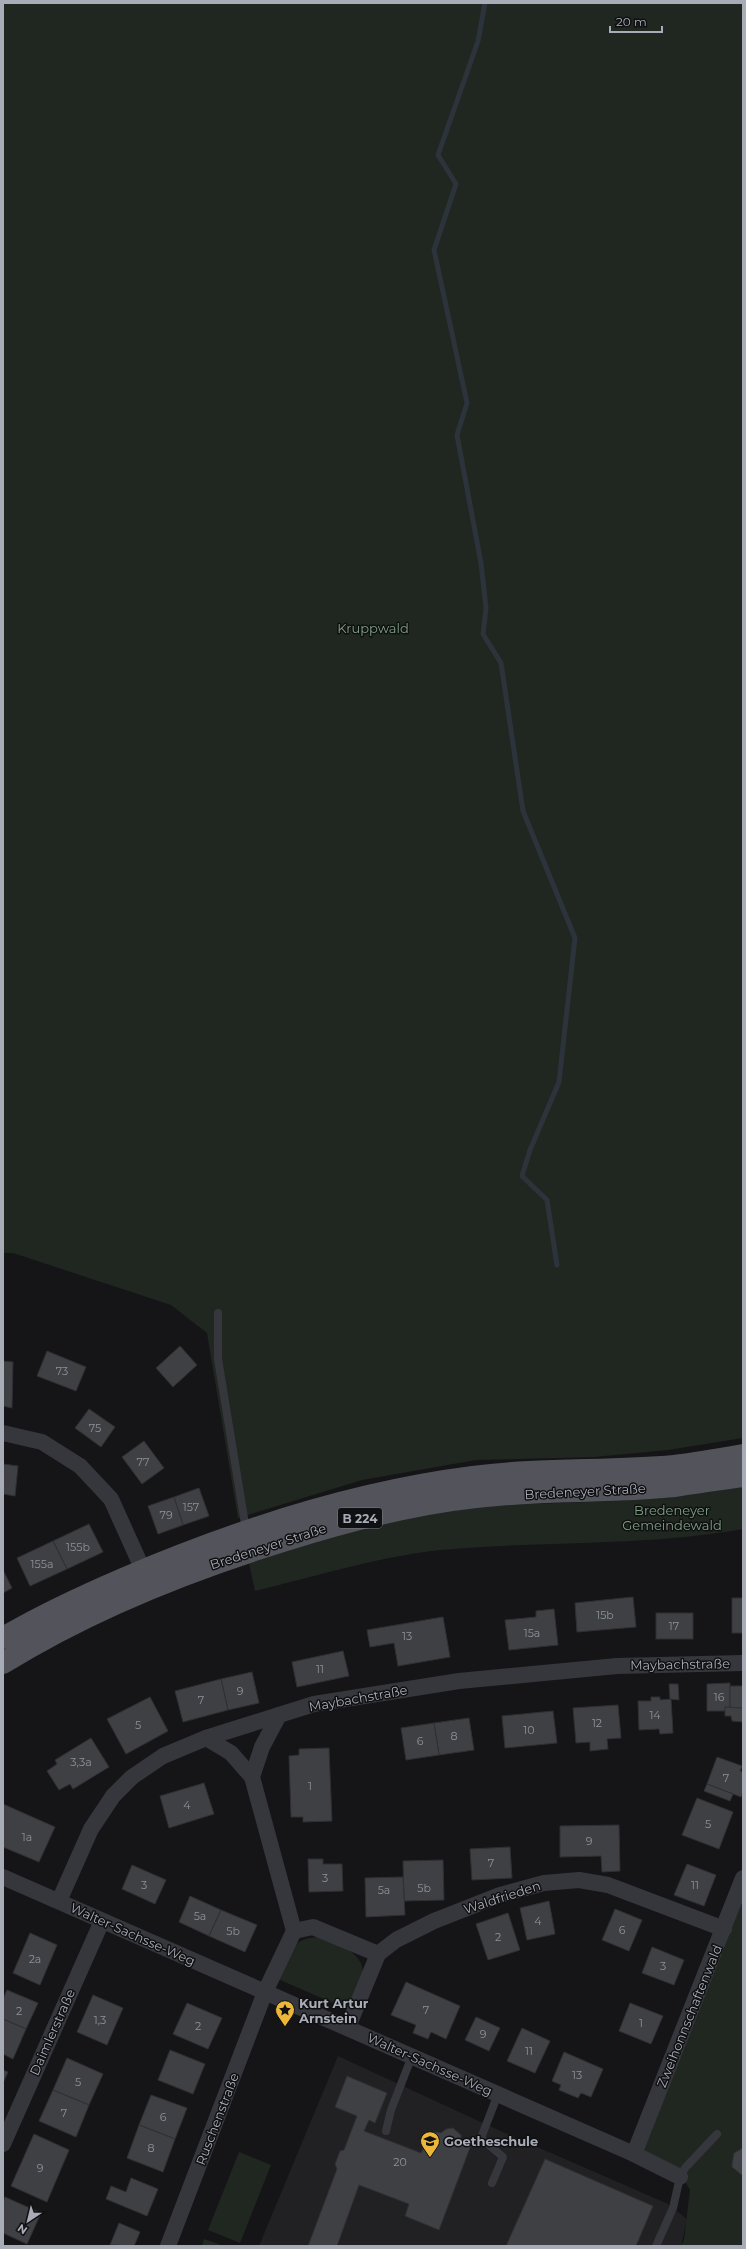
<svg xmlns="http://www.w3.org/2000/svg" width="746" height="2249" font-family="Montserrat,sans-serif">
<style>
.built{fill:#212124}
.green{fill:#202721}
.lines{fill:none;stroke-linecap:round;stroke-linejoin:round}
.stream{stroke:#2c333b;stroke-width:5}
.building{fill:#3f4044;stroke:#302f33}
.lane{stroke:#36373c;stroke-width:8}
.street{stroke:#36373c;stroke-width:16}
.primary{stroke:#53545b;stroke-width:22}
.labels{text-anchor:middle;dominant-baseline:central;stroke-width:3;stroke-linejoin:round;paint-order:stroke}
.number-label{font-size:11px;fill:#8e919a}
.shield{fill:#101012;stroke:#7a7d86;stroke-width:1}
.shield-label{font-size:12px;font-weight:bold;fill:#a8acb7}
.park-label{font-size:13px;fill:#7fa183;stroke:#101012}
.street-label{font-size:13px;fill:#a8acb7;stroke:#101012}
.poi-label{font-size:13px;font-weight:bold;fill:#a8acb7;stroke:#101012;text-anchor:start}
</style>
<rect width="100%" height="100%" fill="#151517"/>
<polygon class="built" points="338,2056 496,2129 666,2203 687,2219 681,2246 259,2246"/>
<g class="green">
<polygon points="3,3 743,3 743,1438 668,1450 594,1457 476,1460 362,1480 238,1518 207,1333 171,1305 13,1253 3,1253"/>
<path d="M743,1485V1529C648,1546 550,1541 453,1549C386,1554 321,1575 255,1591L249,1563C324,1540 399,1514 478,1507C564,1500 659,1506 743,1485Z"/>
<polygon points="743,1891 743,2246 681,2246 684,2240 690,2190 682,2176 637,2152"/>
<path d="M319,1937C336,1944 362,1951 363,1972C363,1980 351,2001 347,2009L278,1979C289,1956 289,1938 319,1937Z"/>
<polygon points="239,2152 271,2165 240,2243 208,2230"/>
<polygon points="204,2239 224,2246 202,2246"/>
</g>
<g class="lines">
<polyline class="stream" points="485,3 478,41 438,155 456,184 434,250 467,403 457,435 481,563 486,608 483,634 501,663 523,811 575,938 559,1082 530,1150 522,1176 547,1200 557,1265"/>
</g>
<g class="building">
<polygon points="180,1346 197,1365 173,1387 156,1368"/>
<polygon points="47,1351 86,1367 76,1391 37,1376"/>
<polygon points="3,1361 13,1362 12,1408 3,1406"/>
<polygon points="89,1409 115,1427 101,1447 75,1428"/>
<polygon points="144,1441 164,1468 142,1484 122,1457"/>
<polygon points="3,1464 18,1466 15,1496 3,1494"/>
<polygon points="199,1488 209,1516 183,1525 174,1497"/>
<polygon points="174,1497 183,1525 158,1534 148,1506"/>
<polygon points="89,1524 103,1552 67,1569 53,1541"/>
<polygon points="53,1541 67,1569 30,1586 17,1558"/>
<polygon points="3,1570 12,1588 3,1593"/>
<polygon points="633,1597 636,1627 577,1632 575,1603"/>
<rect x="732" y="1598" width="11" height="35"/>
<polygon points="554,1609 558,1645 509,1650 505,1620 536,1617 536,1611"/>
<rect x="656" y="1613" width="37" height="26"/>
<polygon points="443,1617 450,1657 398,1666 394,1643 370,1647 367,1630"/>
<polygon points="343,1651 349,1676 297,1687 292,1662"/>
<polygon points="252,1672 259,1703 228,1710 221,1679"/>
<polygon points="221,1679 228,1710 183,1722 175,1691"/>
<polygon points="730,1683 730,1708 725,1707 725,1711 707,1711 707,1684"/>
<polygon points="669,1684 678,1684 679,1700 670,1699"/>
<rect x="730" y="1686" width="13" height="22"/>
<polygon points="150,1697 168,1731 126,1754 107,1719"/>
<polygon points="651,1697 660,1697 660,1700 671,1699 673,1733 660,1734 659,1729 639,1730 638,1701 651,1701"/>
<polygon points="618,1705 621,1738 607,1739 608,1749 590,1751 590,1742 576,1743 573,1708"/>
<polygon points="725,1707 743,1708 743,1722 732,1721 731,1716 725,1716"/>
<polygon points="553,1711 557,1743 505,1748 502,1716"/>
<polygon points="469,1718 474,1750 439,1755 434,1723"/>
<polygon points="434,1723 439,1755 406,1760 401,1728"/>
<polygon points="91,1738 109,1767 73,1789 70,1784 59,1790 47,1771 57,1764 55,1760"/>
<polygon points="329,1748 332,1821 303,1822 303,1817 291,1817 289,1756 299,1755 299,1749"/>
<polygon points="717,1757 742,1766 740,1771 743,1772 743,1791 741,1797 707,1784"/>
<polygon points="204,1783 214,1814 169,1828 160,1796"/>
<polygon points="707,1784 733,1794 730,1801 704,1791"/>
<polygon points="697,1798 733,1812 719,1849 682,1835"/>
<polygon points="3,1804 55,1827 39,1862 3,1847"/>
<polygon points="619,1825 620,1871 602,1872 601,1856 560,1857 560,1826"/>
<polygon points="510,1847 512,1878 472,1880 470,1849"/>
<polygon points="308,1859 323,1859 323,1864 342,1864 343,1891 309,1892"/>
<polygon points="443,1860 444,1900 404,1901 403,1861"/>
<polygon points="687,1864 716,1875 704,1906 674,1895"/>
<polygon points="132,1865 166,1880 155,1904 122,1889"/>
<polygon points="403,1877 405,1915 366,1917 365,1878"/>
<polygon points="190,1896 221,1910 209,1936 179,1922"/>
<polygon points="549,1901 555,1934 527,1940 520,1908"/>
<polygon points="615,1909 642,1920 629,1951 602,1940"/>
<polygon points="221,1910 257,1925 245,1952 209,1936"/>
<polygon points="508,1913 520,1950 488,1960 476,1924"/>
<polygon points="30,1933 57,1945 40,1985 13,1973"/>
<polygon points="652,1947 684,1960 674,1985 642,1973"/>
<polygon points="406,1982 460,2006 446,2039 431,2032 428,2039 413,2033 416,2025 391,2015"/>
<polygon points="7,1990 38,2003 26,2029 3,2019 3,1999"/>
<polygon points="93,1995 123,2008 107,2045 77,2032"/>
<polygon points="187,2003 222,2018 208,2049 173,2034"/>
<polygon points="630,2003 663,2016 651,2044 619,2031"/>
<polygon points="476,2017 500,2028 489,2051 465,2040"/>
<polygon points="3,2019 26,2029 13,2059 3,2054"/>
<polygon points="522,2028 550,2041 535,2073 507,2061"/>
<polygon points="170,2050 205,2064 193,2094 158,2080"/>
<polygon points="564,2052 603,2069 591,2097 581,2093 578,2098 559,2090 561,2085 552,2081"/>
<polygon points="67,2058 103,2074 89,2105 53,2090"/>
<polygon points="3,2070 8,2072 3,2083"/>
<polygon points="347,2076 387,2093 375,2123 369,2120 364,2131 421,2153 429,2136 435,2132 441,2133 446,2129 453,2128 461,2135 461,2142 471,2145 439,2230 405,2216 409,2204 359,2185 337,2246 308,2246 337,2169 335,2164 340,2151 344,2150 357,2116 335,2107"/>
<polygon points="53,2090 89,2105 76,2137 39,2121"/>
<polygon points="151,2095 187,2108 175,2139 139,2125"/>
<polygon points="139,2125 175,2139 163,2172 127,2158"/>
<polygon points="34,2134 69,2150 47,2202 11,2186"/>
<polygon points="743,2148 743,2176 732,2167 732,2164 734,2153"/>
<polygon points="545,2159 653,2206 636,2246 506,2246"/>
<polygon points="131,2178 158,2189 147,2216 106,2199 111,2186 126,2192"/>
<polygon points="5,2197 41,2213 27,2244 3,2233 3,2202"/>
<polygon points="119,2223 140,2232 134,2246 110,2245"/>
</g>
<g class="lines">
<g class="lane">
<polyline points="218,1313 218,1359 246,1530"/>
<polyline points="386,2131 391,2110 412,2056"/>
<polyline points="492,2183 503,2157 481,2138 498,2094"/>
<polyline points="656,2246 673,2208 680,2177 685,2168 717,2134"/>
</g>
<g class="street">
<polyline points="3,1433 42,1442 80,1466 111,1499 143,1570"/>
<polyline points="206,1738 231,1753 252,1777 294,1931"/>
<polyline points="252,1777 262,1747 279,1715"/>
<polyline points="3,1877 634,2154 680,2177"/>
<polyline points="59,1901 91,1829 113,1796 132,1777 163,1756 206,1738 314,1704 459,1681 617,1666 743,1663"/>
<polyline points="378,1954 396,1940 434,1921 500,1895 544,1883 579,1880 608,1885 724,1929"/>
<polyline points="3,2144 102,1921"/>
<polyline points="634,2154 743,1878"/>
<polyline points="168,2246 265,1992 294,1931 313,1927 378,1954 348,2027"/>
</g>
<g class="primary">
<path d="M3,1638C42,1615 83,1596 125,1578C235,1531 354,1492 473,1477C539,1468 607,1472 674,1466C697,1463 720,1459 743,1455"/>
<path d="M3,1663C90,1609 186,1571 283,1541C346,1521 410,1504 476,1497C542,1489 608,1493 674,1486C697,1483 720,1479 743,1476"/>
</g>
</g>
<defs>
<symbol id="sight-pin" viewBox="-11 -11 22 30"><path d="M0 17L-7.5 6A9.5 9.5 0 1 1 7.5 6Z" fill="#ecb739" stroke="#101012"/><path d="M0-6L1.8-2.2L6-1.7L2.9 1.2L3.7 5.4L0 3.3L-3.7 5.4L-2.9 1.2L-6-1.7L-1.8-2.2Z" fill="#111"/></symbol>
<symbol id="school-pin" viewBox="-11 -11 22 30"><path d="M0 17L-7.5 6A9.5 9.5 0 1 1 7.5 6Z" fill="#ecb739" stroke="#101012"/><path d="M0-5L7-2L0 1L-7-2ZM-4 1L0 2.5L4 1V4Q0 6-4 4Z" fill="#111"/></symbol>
</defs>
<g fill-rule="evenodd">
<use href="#sight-pin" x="274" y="1999" width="22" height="30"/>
<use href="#school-pin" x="419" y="2130" width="22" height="30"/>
</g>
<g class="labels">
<g class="number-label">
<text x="62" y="1371">73</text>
<text x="95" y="1428">75</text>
<text x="143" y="1462">77</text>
<text x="191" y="1507">157</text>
<text x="166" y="1515">79</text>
<text x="78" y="1547">155b</text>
<text x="42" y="1564">155a</text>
<text x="605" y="1615">15b</text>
<text x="674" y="1626">17</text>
<text x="532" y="1633">15a</text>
<text x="407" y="1636">13</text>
<text x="320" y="1669">11</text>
<text x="240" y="1691">9</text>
<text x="719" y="1697">16</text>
<text x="201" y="1700">7</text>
<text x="655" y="1715">14</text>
<text x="597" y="1723">12</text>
<text x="138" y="1725">5</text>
<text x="529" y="1730">10</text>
<text x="454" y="1736">8</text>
<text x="420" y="1741">6</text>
<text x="81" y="1762">3,3a</text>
<text x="726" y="1778">7</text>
<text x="310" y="1786">1</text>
<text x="187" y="1805">4</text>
<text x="708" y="1824">5</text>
<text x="27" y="1837">1a</text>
<text x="589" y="1841">9</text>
<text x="491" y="1863">7</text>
<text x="325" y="1878">3</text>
<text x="144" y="1885">3</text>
<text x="695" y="1885">11</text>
<text x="424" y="1888">5b</text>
<text x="384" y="1890">5a</text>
<text x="200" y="1916">5a</text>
<text x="538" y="1921">4</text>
<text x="622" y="1930">6</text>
<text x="233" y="1931">5b</text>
<text x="498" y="1937">2</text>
<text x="35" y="1959">2a</text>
<text x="663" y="1966">3</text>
<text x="426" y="2010">7</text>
<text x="19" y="2011">2</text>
<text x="100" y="2020">1,3</text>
<text x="641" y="2023">1</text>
<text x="198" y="2026">2</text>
<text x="483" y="2034">9</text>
<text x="529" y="2051">11</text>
<text x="577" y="2075">13</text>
<text x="78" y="2082">5</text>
<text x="64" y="2113">7</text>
<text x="163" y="2117">6</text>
<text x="151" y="2148">8</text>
<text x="400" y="2162">20</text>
<text x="40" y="2168">9</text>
</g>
<rect class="shield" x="338" y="1508" width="44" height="20" rx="3"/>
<g class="shield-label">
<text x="360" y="1518">B 224</text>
</g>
<g class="park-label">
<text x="373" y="628">Kruppwald</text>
<text x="672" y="1510">Bredeneyer<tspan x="672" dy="15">Gemeindewald</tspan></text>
</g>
<g class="street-label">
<text transform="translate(585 1491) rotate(-3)">Bredeneyer Straße</text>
<text transform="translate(268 1546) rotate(-18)">Bredeneyer Straße</text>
<text transform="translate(680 1664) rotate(-1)">Maybachstraße</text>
<text transform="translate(358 1698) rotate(-10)">Maybachstraße</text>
<text transform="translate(502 1897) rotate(-18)">Waldfrieden</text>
<text transform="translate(133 1934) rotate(24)">Walter-Sachsse-Weg</text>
<text transform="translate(689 2016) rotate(-68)">Zweihonnschaftenwald</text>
<text transform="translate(52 2032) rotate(-66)">Daimlerstraße</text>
<text transform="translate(430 2064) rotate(24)">Walter-Sachsse-Weg</text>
<text transform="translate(217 2119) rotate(-69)">Ruschenstraße</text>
</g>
<g class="poi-label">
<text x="299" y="2003">Kurt Artur<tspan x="299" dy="15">Arnstein</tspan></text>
<text x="444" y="2141">Goetheschule</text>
</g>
</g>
<rect width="746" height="2249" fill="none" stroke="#a8acb7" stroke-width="8"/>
<g transform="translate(28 2221) rotate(215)" stroke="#101012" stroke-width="3" paint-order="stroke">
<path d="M0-3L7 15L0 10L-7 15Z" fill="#a8acb7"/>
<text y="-6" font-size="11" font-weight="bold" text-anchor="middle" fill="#a8acb7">N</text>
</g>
<path d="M610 26v6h52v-6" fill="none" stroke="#a8acb7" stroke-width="2"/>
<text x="616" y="26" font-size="12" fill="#a8acb7" stroke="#101012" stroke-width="3" paint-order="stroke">20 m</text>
</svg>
